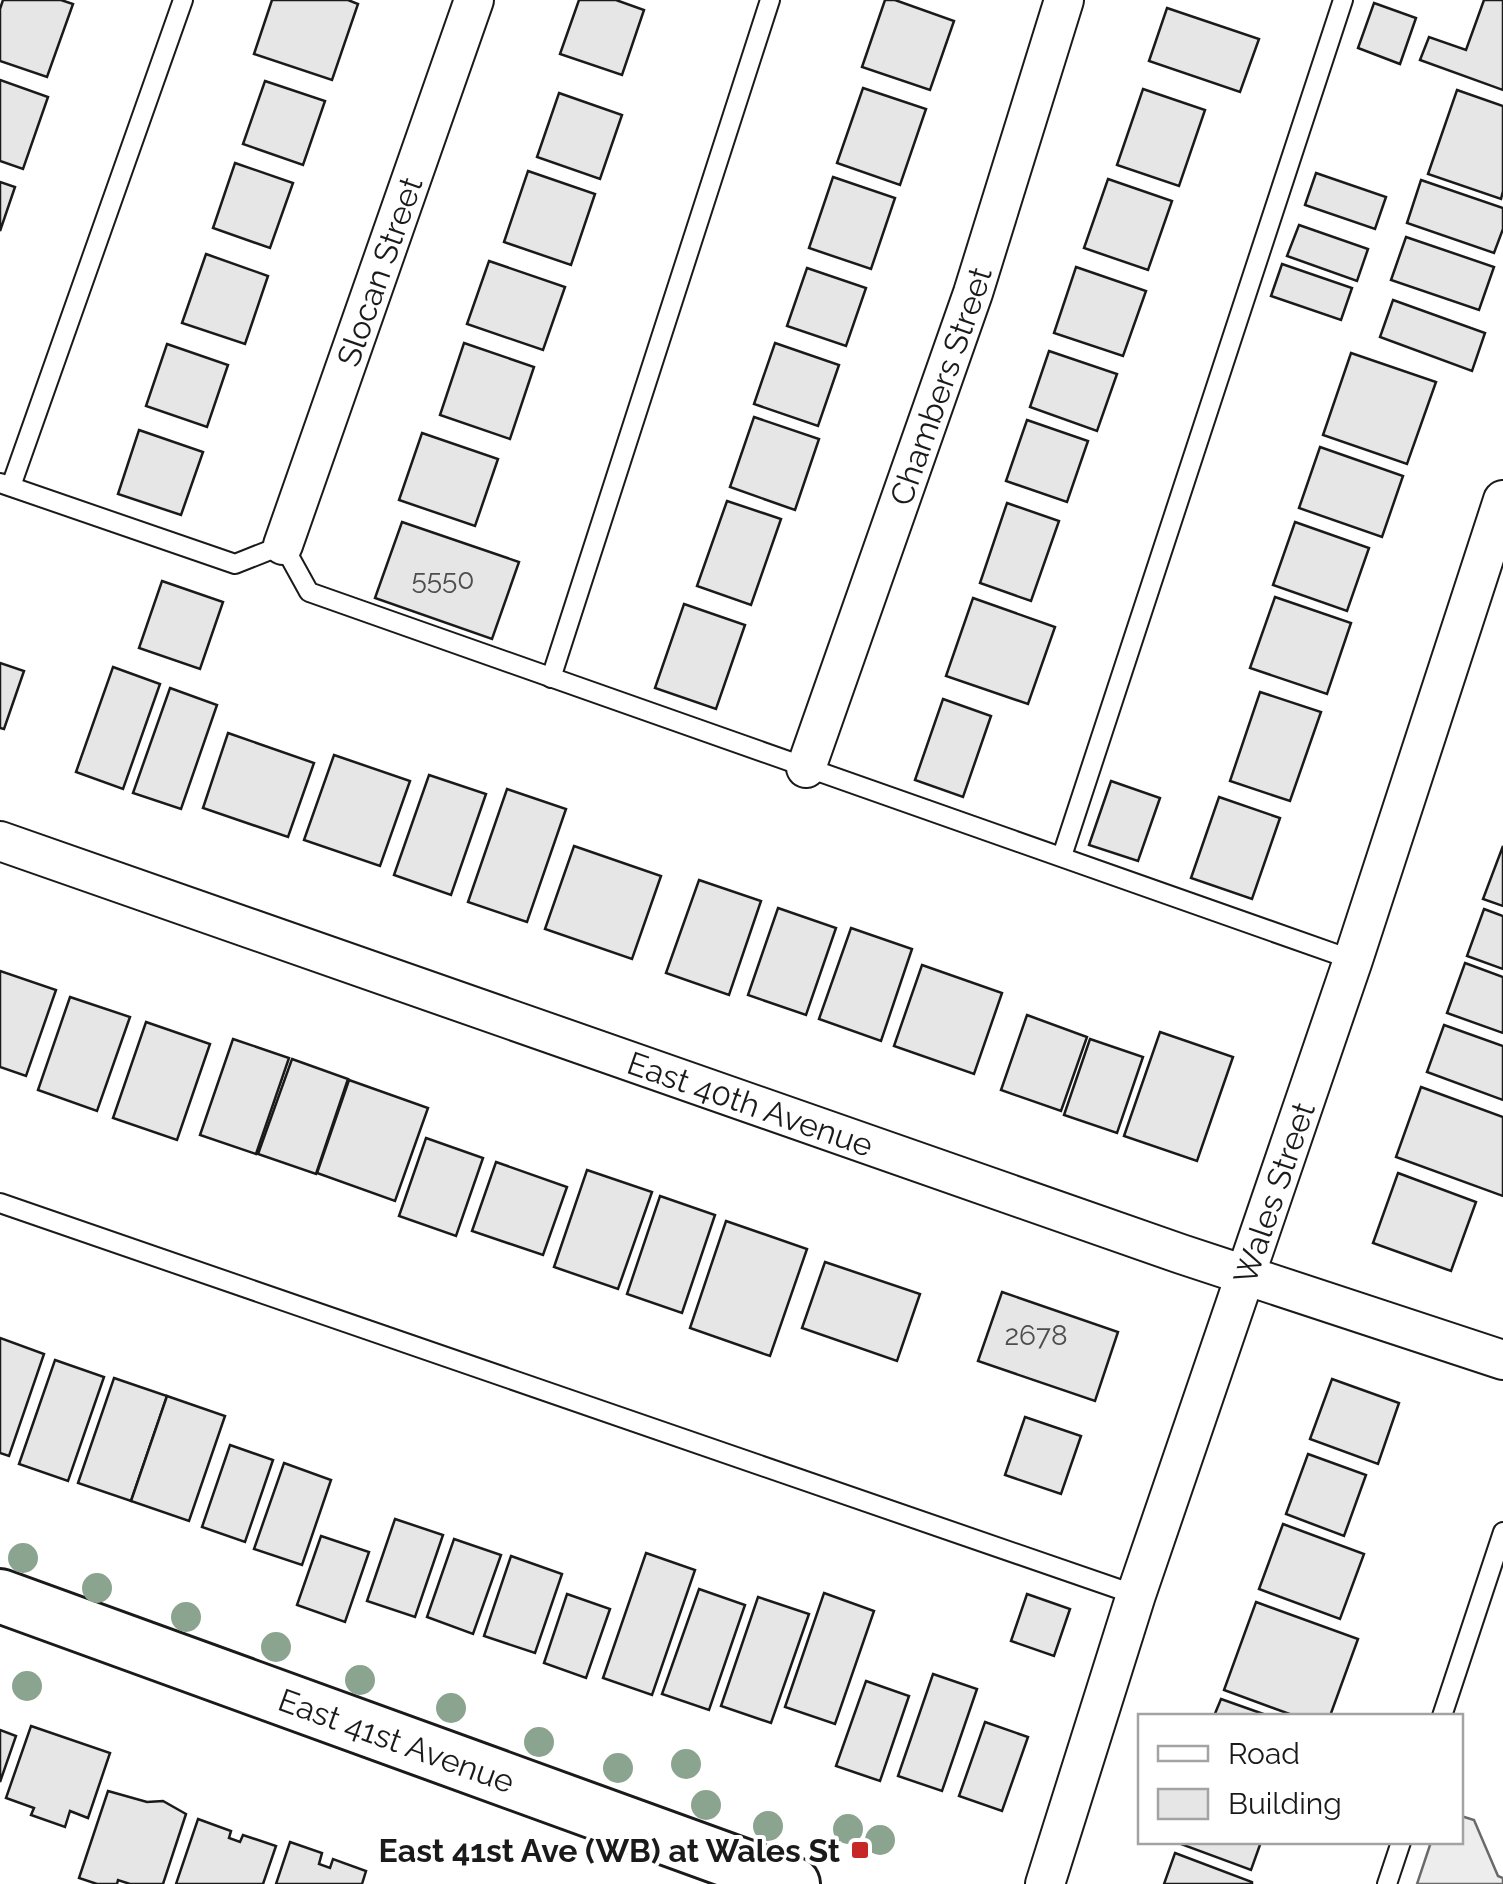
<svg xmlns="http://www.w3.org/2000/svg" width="1503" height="1884" font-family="Raleway,sans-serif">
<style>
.built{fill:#ededed;stroke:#6a6a6a;stroke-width:2.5}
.building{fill:#e6e6e6;stroke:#1a1a1a;stroke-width:2.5}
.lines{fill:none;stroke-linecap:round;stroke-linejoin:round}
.service-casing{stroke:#1a1a1a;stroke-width:22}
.minor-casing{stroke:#1a1a1a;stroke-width:42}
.secondary-casing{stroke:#1a1a1a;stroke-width:58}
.service{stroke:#fff;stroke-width:18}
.minor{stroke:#fff;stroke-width:38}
.secondary{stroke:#fff;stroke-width:52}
.tree{fill:#8aa48f}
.poi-dot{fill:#c62828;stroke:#fff;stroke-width:4}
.labels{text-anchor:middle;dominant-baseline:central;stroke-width:8;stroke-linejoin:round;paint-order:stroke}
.number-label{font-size:28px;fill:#4d4d4d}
.street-label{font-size:32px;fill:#1a1a1a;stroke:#fff}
.poi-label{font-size:32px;font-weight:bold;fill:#1a1a1a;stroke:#fff;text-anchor:end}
</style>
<rect width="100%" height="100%" fill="#fff"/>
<polygon class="built" points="1461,1816 1474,1820 1498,1876 1503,1878 1503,1884 1417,1884 1431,1842 1460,1842"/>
<g class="building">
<polygon points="3,0 61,0 73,4 47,77 0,61 0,9"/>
<polygon points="272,0 348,0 358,4 332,80 254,54"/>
<polygon points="579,0 616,0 644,10 622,75 560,54"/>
<polygon points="885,0 895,0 954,21 930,90 862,67"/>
<polygon points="1484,0 1503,0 1503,90 1420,60 1429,37 1466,50"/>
<polygon points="1374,3 1416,18 1400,64 1358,48"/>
<polygon points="1167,8 1259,39 1240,92 1149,61"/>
<polygon points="0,80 48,97 23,169 0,161"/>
<polygon points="265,81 325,101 303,165 243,144"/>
<polygon points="863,88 926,109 900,185 837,163"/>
<polygon points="1143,89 1205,110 1179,186 1117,165"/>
<polygon points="1457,90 1503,106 1503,191 1501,199 1428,174"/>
<polygon points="559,93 622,115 600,179 537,157"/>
<polygon points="235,163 293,183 270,248 213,228"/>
<polygon points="528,171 595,194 571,265 504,242"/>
<polygon points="1316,173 1386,197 1375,229 1305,205"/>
<polygon points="833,177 895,198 871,269 809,248"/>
<polygon points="1108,179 1172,201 1148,270 1084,248"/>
<polygon points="1421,180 1503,208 1503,229 1494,253 1407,223"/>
<polygon points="0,182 15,187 0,231"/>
<polygon points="1299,225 1368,249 1357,281 1287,256"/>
<polygon points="1406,237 1494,267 1479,310 1391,280"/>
<polygon points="206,254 268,276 245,344 182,323"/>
<polygon points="489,261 565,287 543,350 467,324"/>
<polygon points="1282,264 1352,288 1341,320 1271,296"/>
<polygon points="1076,267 1146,291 1123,356 1054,333"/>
<polygon points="807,268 866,288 846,346 787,326"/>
<polygon points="1393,300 1485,333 1472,371 1380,337"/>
<polygon points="464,343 534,367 510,439 440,415"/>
<polygon points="775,343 839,365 818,426 754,404"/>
<polygon points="167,344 228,365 207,427 146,406"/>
<polygon points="1049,351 1117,374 1097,431 1030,407"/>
<polygon points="1351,353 1436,382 1407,464 1323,435"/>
<polygon points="754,417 819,439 795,510 730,487"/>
<polygon points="1027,420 1088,441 1067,502 1006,481"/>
<polygon points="139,430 203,452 181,515 118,494"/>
<polygon points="422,433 498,459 475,526 399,500"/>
<polygon points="1320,447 1403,476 1382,537 1299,508"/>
<polygon points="727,501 781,519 751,605 697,586"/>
<polygon points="1007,503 1059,521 1031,601 980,583"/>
<polygon points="402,522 519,562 492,639 375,598"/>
<polygon points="1295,522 1369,548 1347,611 1273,585"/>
<polygon points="162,581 223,602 200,669 139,648"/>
<polygon points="1275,597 1351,623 1327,694 1250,668"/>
<polygon points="973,598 1055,627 1028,704 946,676"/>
<polygon points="684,604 745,625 716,709 655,688"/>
<polygon points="0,663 24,671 4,729 0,728"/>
<polygon points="113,667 160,684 123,789 76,772"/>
<polygon points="170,688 217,705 181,809 133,793"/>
<polygon points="1260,692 1321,712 1290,801 1230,781"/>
<polygon points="943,699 991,716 963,797 915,780"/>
<polygon points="228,733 314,763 288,837 203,808"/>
<polygon points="334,755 410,781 380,866 304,840"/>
<polygon points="429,775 486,794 451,895 394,875"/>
<polygon points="1111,781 1160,798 1138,861 1089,845"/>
<polygon points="507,789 566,809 527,922 468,902"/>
<polygon points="1219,797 1280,818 1252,899 1191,878"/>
<polygon points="574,846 661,876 632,959 545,929"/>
<polygon points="1503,846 1503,906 1483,899"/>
<polygon points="699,880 761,901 729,995 666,973"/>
<polygon points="778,908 836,928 806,1015 748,995"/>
<polygon points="1484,909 1503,916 1503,969 1467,956"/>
<polygon points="851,928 912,949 881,1041 819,1019"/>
<polygon points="1465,963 1503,977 1503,1033 1447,1013"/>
<polygon points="922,965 1002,993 974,1074 894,1046"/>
<polygon points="0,971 56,990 26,1076 0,1067"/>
<polygon points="70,997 130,1017 97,1111 38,1090"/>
<polygon points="1027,1015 1087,1037 1061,1111 1001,1090"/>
<polygon points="146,1022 210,1044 177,1140 113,1118"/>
<polygon points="1444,1025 1503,1046 1503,1100 1427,1072"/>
<polygon points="1160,1032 1233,1057 1197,1161 1124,1136"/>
<polygon points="233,1039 289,1058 256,1154 200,1135"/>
<polygon points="1090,1039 1143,1057 1117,1133 1064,1115"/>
<polygon points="292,1059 348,1079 316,1174 258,1154"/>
<polygon points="349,1080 428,1108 395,1201 317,1173"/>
<polygon points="1421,1087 1503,1117 1503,1196 1396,1157"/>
<polygon points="426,1138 483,1158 456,1236 399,1216"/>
<polygon points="496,1162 567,1187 543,1255 472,1231"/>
<polygon points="587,1170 652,1192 618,1289 554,1267"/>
<polygon points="1398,1173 1476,1202 1451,1271 1373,1243"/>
<polygon points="660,1196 715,1215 682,1313 627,1294"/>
<polygon points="726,1221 807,1249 770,1356 690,1328"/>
<polygon points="825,1262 920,1294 897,1361 802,1328"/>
<polygon points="1002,1292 1118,1332 1095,1401 978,1361"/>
<polygon points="0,1338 44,1354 9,1456 0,1453"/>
<polygon points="55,1360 104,1377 68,1481 19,1464"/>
<polygon points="114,1378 167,1396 131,1501 78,1483"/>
<polygon points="1332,1379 1399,1403 1378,1464 1310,1439"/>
<polygon points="167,1396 225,1416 189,1521 131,1501"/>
<polygon points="1025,1417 1081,1436 1061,1494 1005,1475"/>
<polygon points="230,1445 273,1460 245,1542 202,1527"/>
<polygon points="1308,1454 1366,1475 1344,1536 1286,1514"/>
<polygon points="284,1463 331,1480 302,1565 254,1549"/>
<polygon points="395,1519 443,1535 415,1617 367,1601"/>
<polygon points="1283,1524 1364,1554 1340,1619 1259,1589"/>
<polygon points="321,1536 369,1552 345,1622 297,1605"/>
<polygon points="454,1539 501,1555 473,1634 427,1617"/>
<polygon points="646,1553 695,1570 652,1695 603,1678"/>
<polygon points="511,1556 562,1574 535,1653 484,1636"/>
<polygon points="699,1589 745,1605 709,1710 662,1694"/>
<polygon points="824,1593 874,1611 835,1724 785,1707"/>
<polygon points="567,1594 610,1609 586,1678 544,1663"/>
<polygon points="1027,1594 1070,1609 1054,1656 1011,1641"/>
<polygon points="758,1597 809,1614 771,1723 721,1706"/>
<polygon points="1256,1602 1358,1639 1330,1716 1295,1716 1224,1690"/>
<polygon points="933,1674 977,1689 942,1791 898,1776"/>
<polygon points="866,1681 909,1696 880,1781 836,1766"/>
<polygon points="1221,1699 1269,1716 1214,1716"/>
<polygon points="985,1722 1028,1737 1002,1811 959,1796"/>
<polygon points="31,1726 110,1753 88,1818 70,1811 65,1827 31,1815 34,1808 6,1798"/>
<polygon points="0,1730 16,1736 0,1782"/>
<polygon points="108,1791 147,1802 163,1801 186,1814 163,1884 130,1884 118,1880 117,1884 97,1884 79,1878"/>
<polygon points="198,1819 231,1831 229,1838 240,1842 243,1835 276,1846 263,1884 176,1884"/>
<polygon points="290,1842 322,1853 319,1864 330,1868 333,1859 366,1871 362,1884 276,1884"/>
<polygon points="1178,1842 1261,1842 1251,1870 1178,1843"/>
<polygon points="1175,1853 1252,1882 1252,1884 1164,1884"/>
</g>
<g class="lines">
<defs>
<g id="service">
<polyline points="0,483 235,564 283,545 309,592 1353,960"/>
<polyline points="11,486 183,0"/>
<polyline points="551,678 770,0"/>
<polyline points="1062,856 1343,0"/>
<polyline points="0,1203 1136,1595"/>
<polyline points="1442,1716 1503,1532"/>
<polyline points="1387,1884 1401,1842"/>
</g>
<g id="minor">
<path id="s1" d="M283,545L474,0"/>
<path id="s2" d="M806,768L973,293L1064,0"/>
<path id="s3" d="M0,841L1181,1254L1503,1360"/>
<path id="s4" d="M1045,1884L1136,1595L1353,960L1503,500"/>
</g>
<g id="secondary">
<path id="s5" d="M0,1596L793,1884"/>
</g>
</defs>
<use href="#service" class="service-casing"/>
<use href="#minor" class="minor-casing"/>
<use href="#secondary" class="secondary-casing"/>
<use href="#service" class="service"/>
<use href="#minor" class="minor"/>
<use href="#secondary" class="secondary"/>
</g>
<g class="tree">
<circle cx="23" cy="1558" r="15"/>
<circle cx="97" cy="1588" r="15"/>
<circle cx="186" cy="1617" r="15"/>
<circle cx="276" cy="1647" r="15"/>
<circle cx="360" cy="1680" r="15"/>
<circle cx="27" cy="1686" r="15"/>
<circle cx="451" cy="1708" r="15"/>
<circle cx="539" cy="1742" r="15"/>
<circle cx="686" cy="1764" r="15"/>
<circle cx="618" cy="1768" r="15"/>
<circle cx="706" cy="1805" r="15"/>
<circle cx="768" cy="1826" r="15"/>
<circle cx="848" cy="1829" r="15"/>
<circle cx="880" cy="1840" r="15"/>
</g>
<rect class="poi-dot" x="850" y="1840" width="20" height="20" rx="5"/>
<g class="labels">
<g class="number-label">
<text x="443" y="579">5550</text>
<text x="1036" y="1335">2678</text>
</g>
<g class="street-label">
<text stroke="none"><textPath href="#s1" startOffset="290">Slocan Street</textPath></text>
<text stroke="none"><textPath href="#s2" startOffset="405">Chambers Street</textPath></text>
<text stroke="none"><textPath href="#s3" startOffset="795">East 40th Avenue</textPath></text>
<text stroke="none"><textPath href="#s4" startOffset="728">Wales Street</textPath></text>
<text stroke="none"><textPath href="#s5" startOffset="422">East 41st Avenue</textPath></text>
</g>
<g class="poi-label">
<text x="840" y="1850">East 41st Ave (WB) at Wales St</text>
</g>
</g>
<rect x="1138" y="1714" width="325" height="130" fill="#ffffff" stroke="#a3a3a3" stroke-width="2.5"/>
<rect x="1158" y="1746" width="50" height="15" fill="#ffffff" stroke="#a3a3a3" stroke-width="2.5"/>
<text x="1228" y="1764" font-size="30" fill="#1a1a1a">Road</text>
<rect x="1158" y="1789" width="50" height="30" fill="#e6e6e6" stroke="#a3a3a3" stroke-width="2.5"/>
<text x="1228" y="1814" font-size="30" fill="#1a1a1a">Building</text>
</svg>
